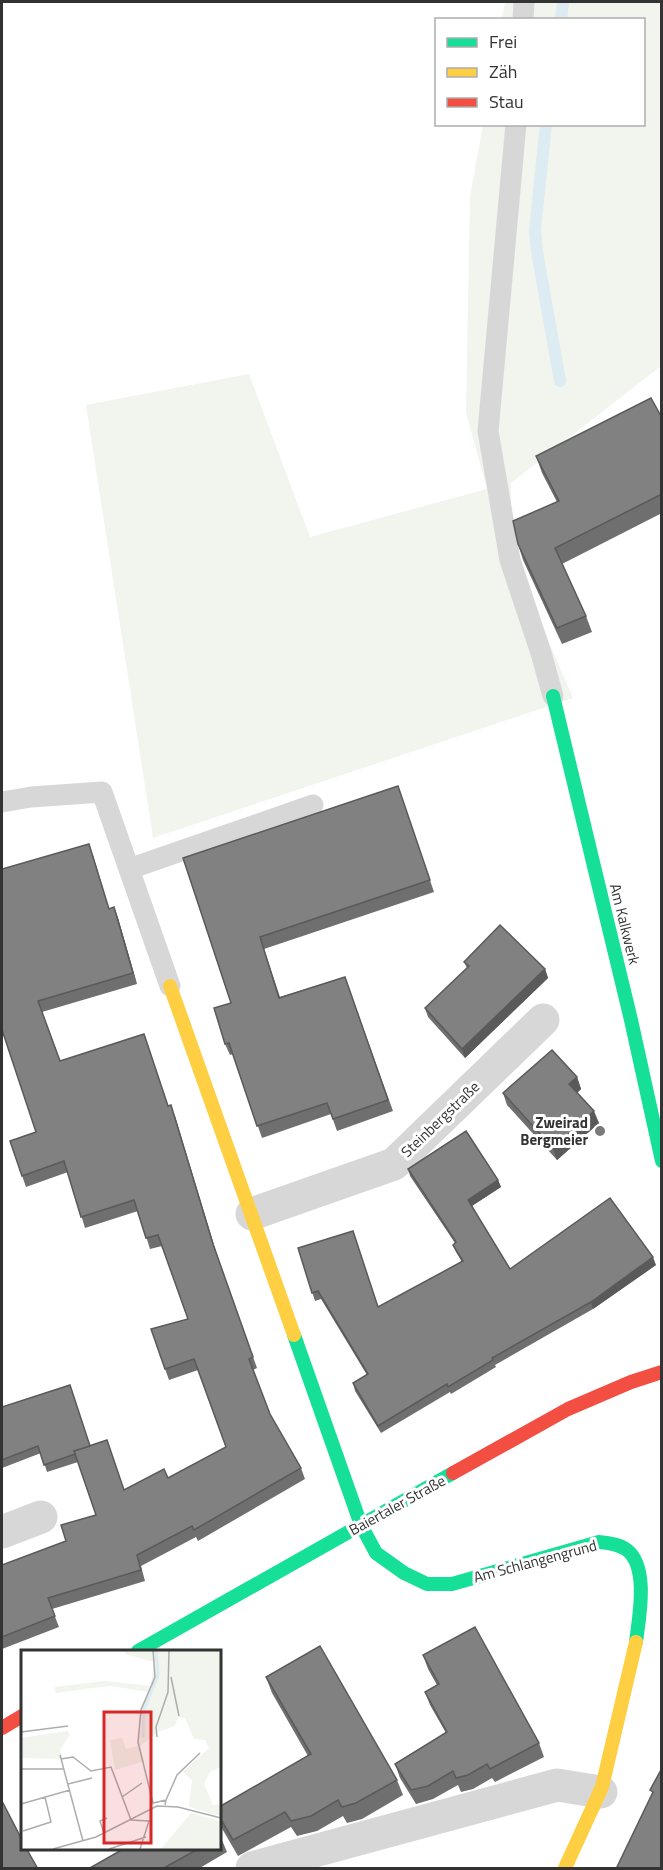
<svg xmlns="http://www.w3.org/2000/svg" width="663" height="1870" font-family="'Titillium Web',sans-serif">
<style>
.green{fill:#f1f5ed}
.lines{fill:none;stroke-linecap:round;stroke-linejoin:round}
.stream{stroke:#ddebf3;stroke-width:12}
.lane{stroke:#d7d7d7;stroke-width:21}
.street{stroke:#d7d7d7;stroke-width:33}
.fast{stroke:#16e098;stroke-width:14}
.slow{stroke:#ffcf43;stroke-width:14}
.jam{stroke:#f24e42;stroke-width:14}
.wall{fill:#6f6f6f}
.shaded-wall{fill:#5a5a5a}
.building{fill:#818181;stroke:#5a5a5a;stroke-width:1.5}
.poi-dot{fill:#7a7a7a;stroke:#fff;stroke-width:2}
.labels{text-anchor:middle;dominant-baseline:central;stroke-width:6;stroke-linejoin:round;paint-order:stroke}
.street-label{font-size:15px;fill:#333;stroke:#fff}
.poi-label{font-size:15px;font-weight:bold;fill:#333;stroke:#fff;text-anchor:end}
.inset-river{fill:none;stroke:#ddebf3;stroke-width:3}
.inset-road{fill:none;stroke:#adadad;stroke-width:1.5}
.view{fill:#d62828;fill-opacity:0.15;stroke:#d62828;stroke-width:3}
.inset-edge{fill:none;stroke:#333;stroke-width:3}
</style>
<rect width="100%" height="100%" fill="#fff"/>
<polygon class="green" points="505,2 661,2 661,366 511,483 512,556 573,698 153,838 86,405 249,374 310,537 487,489 466,413 470,196 483,125 644,124 644,20 502,19"/>
<g class="lines">
<g class="stream">
<polyline points="561,20 563,2"/>
<polyline points="546,124 535,230 537,252 560,381"/>
</g>
<g class="lane">
<polyline points="523,20 524,2"/>
<polyline points="516,124 488,431 510,560 541,653 553,696"/>
<polyline points="2,802 31,797 102,792 170,986"/>
<polyline points="129,869 313,805"/>
</g>
<g class="street">
<polyline points="252,1214 394,1164 543,1020"/>
<polyline points="2,1532 41,1517"/>
<polyline points="252,1868 557,1785 601,1792"/>
</g>
<g class="fast">
<polyline points="553,696 631,1020 662,1161"/>
<path d="M294,1335L361,1525L376,1553L404,1573L427,1584H452L599,1542C608,1543 619,1544 627,1550C649,1567 639,1618 636,1642"/>
<polyline points="138,1651 453,1473"/>
</g>
<g class="slow">
<polyline points="170,986 294,1335"/>
<polyline points="565,1868 602,1787 636,1642"/>
</g>
<g class="jam">
<polyline points="453,1473 568,1409 631,1382 662,1372"/>
<polyline points="2,1728 22,1716"/>
</g>
</g>
<g class="wall">
<polygon points="662,418 662,513 562,564 586,616 592,632 562,644 523,560 518,544 557,502 542,473 536,456"/>
<polygon points="398,786 434,892 264,949 280,997 345,977 393,1111 337,1131 331,1114 262,1138 233,1054 230,1055 225,1044 231,1003 183,858"/>
<polygon points="93,855 109,909 114,907 118,918 137,984 42,1012 60,1061 168,1105 175,1116 217,1255 257,1368 253,1370 270,1414 301,1468 305,1479 198,1541 196,1537 141,1566 145,1581 52,1609 59,1627 2,1649 2,1565 66,1541 96,1515 78,1462 47,1472 41,1453 2,1468 2,1407 90,1446 124,1490 168,1478 226,1447 198,1370 169,1380 151,1329 188,1319 162,1246 150,1249 138,1211 85,1228 68,1172 26,1187 10,1141 36,1132 2,1030"/>
<polygon points="464,962 545,969 548,978 465,1058 428,1017 425,1008 467,968"/>
<polygon points="577,1077 581,1089 577,1093 599,1123 557,1160 507,1105 503,1093"/>
<polygon points="408,1169 498,1180 501,1187 472,1206 510,1269 656,1265 593,1309 495,1365 496,1367 451,1394 450,1392 381,1433 355,1391 353,1383 367,1375 321,1299 315,1301 298,1248 378,1307 462,1262 456,1252 453,1245 455,1243 410,1176"/>
<polygon points="423,1655 539,1743 544,1757 495,1782 492,1778 473,1789 461,1792 458,1785 433,1799 416,1804 400,1778 395,1764 446,1733 430,1705 425,1692 437,1685 428,1669"/>
<polygon points="266,1677 397,1780 403,1795 362,1819 347,1823 343,1816 317,1831 297,1836 291,1827 238,1856 220,1825 219,1820 219,1807 308,1756 272,1693"/>
<polygon points="219,1833 227,1852 198,1869 88,1869 125,1848 219,1848"/>
</g>
<g class="shaded-wall">
<polygon points="114,907 118,918 137,984 133,973"/>
<polygon points="545,969 548,978 465,1058 462,1049"/>
<polygon points="577,1077 581,1089 574,1096 569,1084"/>
<polygon points="171,1105 217,1255 257,1368 213,1244"/>
<polygon points="594,1111 599,1123 557,1160 553,1148"/>
<polygon points="498,1180 501,1187 470,1207 468,1200"/>
<polygon points="653,1257 656,1265 593,1309 591,1302"/>
</g>
<g class="building">
<polygon points="651,398 662,418 662,494 555,548 586,616 557,628 518,544 513,521 559,501 536,456"/>
<polygon points="398,786 430,880 260,937 279,998 345,977 388,1100 333,1119 327,1103 257,1126 229,1043 225,1044 214,1008 231,1003 183,858"/>
<polygon points="89,844 109,909 114,907 133,973 38,1001 60,1061 144,1034 168,1106 171,1105 213,1244 253,1357 249,1359 270,1414 301,1468 194,1530 192,1526 137,1555 141,1570 48,1598 55,1616 2,1637 2,1565 66,1541 61,1525 96,1515 74,1451 107,1440 124,1490 164,1469 168,1478 226,1447 194,1359 165,1369 151,1329 188,1319 158,1235 146,1238 134,1200 81,1217 64,1161 22,1176 10,1141 36,1132 2,1030 2,869"/>
<polygon points="500,925 545,969 462,1049 425,1008 469,966 464,962"/>
<polygon points="552,1050 577,1077 569,1084 594,1111 553,1148 503,1093"/>
<polygon points="466,1131 498,1180 468,1200 510,1269 610,1198 653,1257 591,1302 492,1358 493,1360 448,1387 447,1384 378,1426 353,1383 368,1374 318,1291 312,1293 298,1248 353,1231 378,1307 463,1261 453,1245 456,1242 408,1169"/>
<polygon points="70,1385 90,1446 74,1451 75,1454 44,1465 38,1446 2,1460 2,1407"/>
<polygon points="475,1627 539,1743 490,1769 487,1764 468,1775 456,1778 453,1771 428,1786 411,1790 395,1764 447,1732 425,1692 439,1684 423,1655"/>
<polygon points="320,1646 397,1780 356,1803 342,1807 338,1800 311,1816 291,1821 285,1812 233,1840 219,1816 219,1807 311,1754 266,1677"/>
<polygon points="662,1768 662,1869 616,1869 653,1792 650,1790"/>
<polygon points="2,1801 22,1840 22,1848 26,1848 38,1869 2,1869"/>
<polygon points="125,1848 200,1848 162,1869 88,1869"/>
</g>
<circle class="poi-dot" cx="600" cy="1131" r="6"/>
<g class="labels">
<g class="street-label">
<text transform="translate(625 924) rotate(76)">Am Kalkwerk</text>
<text transform="translate(440 1119) rotate(-44)">Steinbergstraße</text>
<text transform="translate(397 1505) rotate(-29)">Baiertaler Straße</text>
<text transform="translate(535 1561) rotate(-15)">Am Schlangengrund</text>
</g>
<g class="poi-label">
<text x="588" y="1122">Zweirad<tspan x="588" dy="17">Bergmeier</tspan></text>
</g>
</g>
<g transform="translate(21 1650)">
<rect width="200" height="200" fill="#fff"/>
<path d="M104,0H199V117L188,123L183,134L192,155H199V166L168,157L171,130L162,122L188,98L184,90L173,89L164,68L157,67L154,76L137,82L119,96L123,111L94,120L89,90L101,88L105,99L117,96L119,57L128,42L88,36L35,43L33,37L83,31L130,36L133,12L104,4ZM46,81L49,84L39,100L42,109L0,108V88ZM170,163L199,171V199H140Z" fill="#f1f5ed"/>
<path class="inset-river" d="M122,88L123,60L137,25L135,0"/>
<path class="inset-road" d="M132,0L134,27L120,60L117,92L132,153L145,150L144,155M150,27L158,66M0,82L47,76M136,87L135,77L147,42L148,0M39,105L62,191M40,109L52,107L70,121L90,117L110,170L128,171L119,199M0,119H43M47,134L71,128M101,147L121,133M145,150L156,125L179,103M0,154L49,140M2,181L30,172L24,147M83,183L79,171L86,168M32,199L75,187L136,156L157,157L200,168M88,199L125,187"/>
<path class="view" d="M83,62H130V193H83Z"/>
<rect width="200" height="200" class="inset-edge"/>
</g>
<rect width="663" height="1870" fill="none" stroke="#333333" stroke-width="6"/>
<rect x="435" y="18" width="210" height="108" fill="#ffffff" stroke="#adadad" stroke-width="1.5"/>
<rect x="447" y="38" width="30" height="9" fill="#16e098" stroke="#adadad" stroke-width="1.5"/>
<text x="489" y="48" font-size="18" fill="#333333">Frei</text>
<rect x="447" y="68" width="30" height="9" fill="#ffcf43" stroke="#adadad" stroke-width="1.5"/>
<text x="489" y="78" font-size="18" fill="#333333">Zäh</text>
<rect x="447" y="98" width="30" height="9" fill="#f24e42" stroke="#adadad" stroke-width="1.5"/>
<text x="489" y="108" font-size="18" fill="#333333">Stau</text>
</svg>
